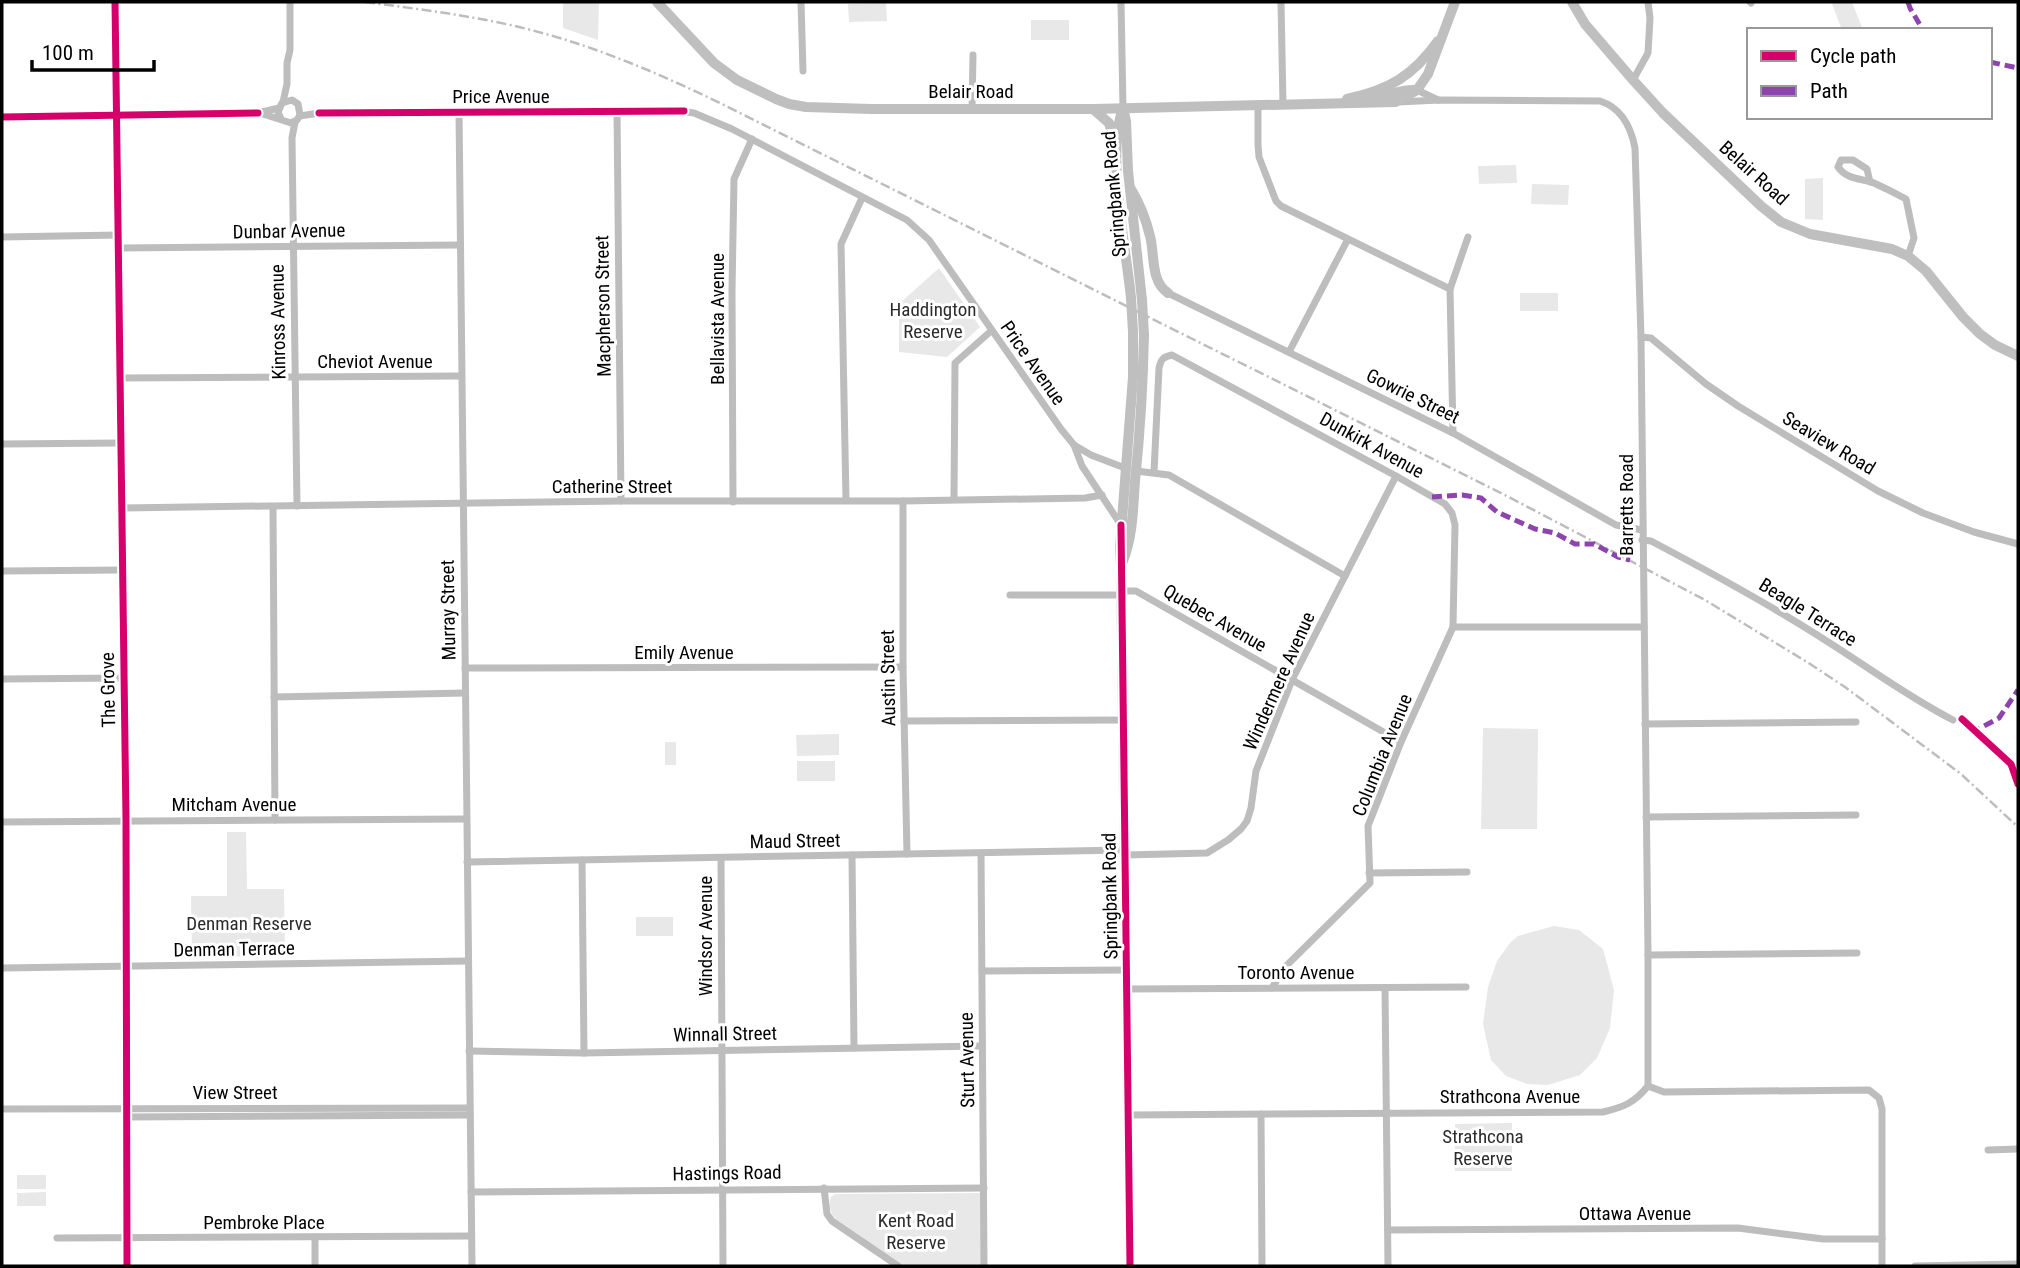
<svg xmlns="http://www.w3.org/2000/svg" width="2020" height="1268" font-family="'Roboto Condensed',sans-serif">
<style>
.green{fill:#e8e8e8}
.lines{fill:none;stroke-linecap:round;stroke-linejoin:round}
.street{stroke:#bdbdbd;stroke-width:7}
.secondary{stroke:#bfbfbf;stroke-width:10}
.rail{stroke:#bdbdbd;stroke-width:2.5;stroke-dasharray:10 3.5 2 3.5;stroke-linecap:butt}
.secondary-bridge{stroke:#bfbfbf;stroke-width:10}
.quiet{stroke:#8e44ad;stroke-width:5;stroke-dasharray:10 5;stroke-linecap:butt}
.cycleway-casing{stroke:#fff;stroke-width:11}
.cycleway{stroke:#d6006c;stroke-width:7}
.labels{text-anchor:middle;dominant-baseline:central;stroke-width:6;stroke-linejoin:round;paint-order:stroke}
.street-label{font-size:19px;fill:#000;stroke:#fff}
.park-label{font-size:19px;fill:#2c2c2c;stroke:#fff}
</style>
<rect width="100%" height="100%" fill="#fff"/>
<g class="green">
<polygon points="563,2 599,2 598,40 563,28"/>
<polygon points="1838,2 1852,2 1863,30 1842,30 1832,4"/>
<polygon points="886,3 887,21 849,22 848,4"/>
<rect x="1031" y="20" width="38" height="20"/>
<polygon points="1516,165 1517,183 1479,184 1478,166"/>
<polygon points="1823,178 1823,220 1805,219 1805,179"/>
<polygon points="1532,184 1569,185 1568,205 1531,204"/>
<polygon points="939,268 980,327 947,357 899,352 899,304"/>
<rect x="1520" y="293" width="38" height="18"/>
<polygon points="1483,728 1538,729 1537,829 1481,829"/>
<polygon points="839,734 839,755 797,756 796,735"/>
<rect x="665" y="742" width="11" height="23"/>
<rect x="797" y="761" width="38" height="20"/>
<polygon points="227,832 246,832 247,889 284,889 285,956 192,957 191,896 227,896"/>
<rect x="636" y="917" width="37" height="19"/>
<polygon points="1554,926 1579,930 1603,949 1614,990 1610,1028 1597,1058 1580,1075 1548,1085 1527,1084 1506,1076 1491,1060 1483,1024 1488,987 1497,961 1510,943 1518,936"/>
<polygon points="1512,1123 1512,1171 1455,1171 1455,1124"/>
<rect x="17" y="1175" width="29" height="14"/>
<polygon points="46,1192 46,1206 17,1206 17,1193"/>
<path d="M982,1193V1266H903L836,1219C830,1213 828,1205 831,1197L835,1194Z"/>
</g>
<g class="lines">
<g class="street">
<polyline points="115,2 126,820 127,1266"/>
<polyline points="801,2 803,71"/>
<polyline points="1121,2 1123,108"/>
<polyline points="1281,2 1283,105"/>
<polyline points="1750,2 1751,3"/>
<polyline points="1633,80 1648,53 1650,18 1648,2"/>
<polyline points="1417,90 1438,100"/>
<polyline points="283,102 287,84 287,63 290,50 290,3"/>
<path d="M1398,102L1439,100L1600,101C1622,108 1631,127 1635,148L1641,337L1648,955V1086"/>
<polyline points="1258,105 1258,145 1259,157 1276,201 1281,206 1450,289 1453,433"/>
<polyline points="972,109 973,55"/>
<polyline points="617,111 621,501"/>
<polyline points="459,112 472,1266"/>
<polyline points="263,114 291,123 297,120 300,115 298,104 292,100 282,103 278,112 281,119"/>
<polyline points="300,116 319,113 673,110 694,113 732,129 907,220 929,240 1061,429 1074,445 1082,466 1121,525"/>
<polyline points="2,117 258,113 279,108"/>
<polyline points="295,122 292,138 297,506"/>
<path d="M1870,182L1867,169L1853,160H1841L1838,167C1847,180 1861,178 1874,183C1885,188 1895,193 1906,199L1914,238L1908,256"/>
<polyline points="2,237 119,235"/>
<polyline points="119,248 460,245"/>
<polyline points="1450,289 1468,237"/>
<polyline points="1168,293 1453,433 1616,525 1642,530"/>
<polyline points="1641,337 1651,338 1706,384 1738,406 1878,491 1923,513 1974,532 2018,544"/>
<polyline points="1289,352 1348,239"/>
<polyline points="120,378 461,376"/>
<polyline points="2,444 121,443"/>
<polyline points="1074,445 1091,455 1125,468"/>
<polyline points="1136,471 1169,475 1345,576"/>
<path d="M1154,472L1159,368C1161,359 1163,357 1172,355L1396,476L1445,504L1452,513L1455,525L1453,627L1401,742L1368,826L1370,883L1285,967L1272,988"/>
<polyline points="954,499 955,363 991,331"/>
<polyline points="846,500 841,244 862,198"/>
<polyline points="903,501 903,667 907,854"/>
<polyline points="733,502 732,291 734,179 752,139"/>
<polyline points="273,507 275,820"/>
<polyline points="122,508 621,501 903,501 1085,498 1102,495"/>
<path d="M1642,540L1651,541C1710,572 1769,604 1825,640C1868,667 1908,697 1953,720"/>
<polyline points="2,571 122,570"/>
<polyline points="1122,591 1136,591 1401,742"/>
<polyline points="1010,595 1122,595"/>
<polyline points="1453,627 1644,627"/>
<polyline points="465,668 903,667"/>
<polyline points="2,679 124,678"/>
<polyline points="274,697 465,693"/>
<polyline points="904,721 1123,720"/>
<polyline points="1645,724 1856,722"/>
<polyline points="1646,817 1856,815"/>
<polyline points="2,822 466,819"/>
<polyline points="981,853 984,1266"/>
<polyline points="852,855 854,1048"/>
<polyline points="1125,855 1207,853 1228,840 1241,829 1247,821 1251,808 1256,771 1292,680 1396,476"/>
<polyline points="721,858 723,1266"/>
<polyline points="582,860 584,1053"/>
<polyline points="467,862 1125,850"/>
<polyline points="1369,873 1467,872"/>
<polyline points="1648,955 1857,953"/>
<polyline points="2,968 468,961"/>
<polyline points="982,971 1126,970"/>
<polyline points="1385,988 1388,1266"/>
<polyline points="1126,989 1466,987"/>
<polyline points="469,1051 584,1053 982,1046"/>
<polyline points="2,1109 469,1108"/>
<polyline points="1261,1114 1262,1266"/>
<path d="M1128,1115L1603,1112C1624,1107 1634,1103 1648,1086L1664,1092L1869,1090L1879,1098L1882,1109V1266"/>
<polyline points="127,1117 469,1115"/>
<polyline points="1988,1150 2018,1149"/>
<polyline points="824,1188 827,1214 832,1221 898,1266"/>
<polyline points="471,1192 984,1188"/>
<polyline points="1388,1230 1738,1228 1823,1239 1882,1239"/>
<polyline points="315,1237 315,1266"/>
<polyline points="57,1238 471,1236"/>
<polyline points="1915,1266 2018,1264"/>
</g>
<g class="secondary">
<polyline points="657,2 714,63 737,80 776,99 789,104 806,107 871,109 1093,109 1395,102 1417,90 1428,74 1455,2"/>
<polyline points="1572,2 1585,24 1633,80 1663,113 1761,206 1781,222 1810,234 1892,249 1908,256 1926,271 1963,317 1980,334 1995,345 2018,356"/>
<path d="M1375,96C1390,96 1401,89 1415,90"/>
<path d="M1347,99C1389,90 1413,76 1438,41"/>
<polyline points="1123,108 1126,121 1128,171 1142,300"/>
<path d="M1123,108C1106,155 1126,247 1131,298"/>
<polyline points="1093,109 1109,123 1114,140"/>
<path d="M1131,189C1140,204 1146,219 1150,236C1155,254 1150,281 1168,293"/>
<path d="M1123,561C1133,536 1133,508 1135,481C1140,433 1143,384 1144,335"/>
<polyline points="1130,1266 1121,565 1120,546 1133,377 1133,332"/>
</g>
<path class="rail" d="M365,2C417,9 468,15 519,27C595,45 668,77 738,112L1503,494L1705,600L1807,662L1845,687L1961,774L2018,827"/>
<g class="secondary-bridge">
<polyline points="1131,298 1133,332"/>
<polyline points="1142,300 1144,335"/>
</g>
<g class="quiet">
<polyline points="1908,2 1910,8 1923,30"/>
<polyline points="1990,62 2018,68"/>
<polyline points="1432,497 1462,495 1481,498 1497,512 1535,529 1555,533 1575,544 1594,544 1618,557 1630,560"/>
<polyline points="1971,733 1999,718 2018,690"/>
</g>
<defs>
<g id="cycleway">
<polyline points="115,2 126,820 127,1266"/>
<polyline points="319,113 684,111"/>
<polyline points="2,117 258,113"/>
<polyline points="1121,525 1130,1266"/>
<polyline points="1962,719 2011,764 2018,784"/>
</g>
</defs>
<use href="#cycleway" class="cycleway-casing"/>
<use href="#cycleway" class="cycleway"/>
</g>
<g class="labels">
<g class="street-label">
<text x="971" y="91">Belair Road</text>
<text x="501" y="96">Price Avenue</text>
<text transform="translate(1754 173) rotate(42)">Belair Road</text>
<text transform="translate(1114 194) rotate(-95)">Springbank Road</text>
<text transform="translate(289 231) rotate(-1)">Dunbar Avenue</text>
<text transform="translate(603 306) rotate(-91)">Macpherson Street</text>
<text transform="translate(717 319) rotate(-90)">Bellavista Avenue</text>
<text transform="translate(278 322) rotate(-91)">Kinross Avenue</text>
<text x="375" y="361">Cheviot Avenue</text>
<text transform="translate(1033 363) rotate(55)">Price Avenue</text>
<text transform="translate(1413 396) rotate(26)">Gowrie Street</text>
<text transform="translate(1829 443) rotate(31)">Seaview Road</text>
<text transform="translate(1372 445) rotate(29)">Dunkirk Avenue</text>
<text x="612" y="486">Catherine Street</text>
<text transform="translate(1626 505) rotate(-90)">Barretts Road</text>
<text transform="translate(448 610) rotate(-91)">Murray Street</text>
<text transform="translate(1808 612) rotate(32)">Beagle Terrace</text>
<text transform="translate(1215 618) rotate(30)">Quebec Avenue</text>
<text x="684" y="652">Emily Avenue</text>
<text transform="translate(888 678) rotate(-91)">Austin Street</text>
<text transform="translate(1279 681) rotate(-66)">Windermere Avenue</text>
<text transform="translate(108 690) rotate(-91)">The Grove</text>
<text transform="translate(1382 755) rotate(-68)">Columbia Avenue</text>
<text x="234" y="804">Mitcham Avenue</text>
<text transform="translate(795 841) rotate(-1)">Maud Street</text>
<text transform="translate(1110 896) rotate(-91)">Springbank Road</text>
<text transform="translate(705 936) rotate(-90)">Windsor Avenue</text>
<text transform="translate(234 949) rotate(-1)">Denman Terrace</text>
<text x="1296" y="972">Toronto Avenue</text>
<text transform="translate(725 1034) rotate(-1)">Winnall Street</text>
<text transform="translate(967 1060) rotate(-91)">Sturt Avenue</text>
<text x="235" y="1092">View Street</text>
<text x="1510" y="1096">Strathcona Avenue</text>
<text transform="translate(727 1173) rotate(-1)">Hastings Road</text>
<text x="1635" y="1213">Ottawa Avenue</text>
<text x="264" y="1222">Pembroke Place</text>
</g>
<g class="park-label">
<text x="933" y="309">Haddington<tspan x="933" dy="22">Reserve</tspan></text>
<text x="249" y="923">Denman Reserve</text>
<text x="1483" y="1136">Strathcona<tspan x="1483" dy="22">Reserve</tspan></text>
<text x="916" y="1220">Kent Road<tspan x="916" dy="22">Reserve</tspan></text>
</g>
</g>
<rect width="2020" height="1268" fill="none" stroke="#000000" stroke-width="7"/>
<rect x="1747" y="28" width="245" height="91" fill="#ffffff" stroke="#999999" stroke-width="2"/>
<rect x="1761" y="51" width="35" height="10" fill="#d6006c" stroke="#999999" stroke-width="2"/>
<text x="1810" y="63" font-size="21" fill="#000000">Cycle path</text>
<rect x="1761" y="86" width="35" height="10" fill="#8e44ad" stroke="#999999" stroke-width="2"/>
<text x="1810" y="98" font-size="21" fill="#000000">Path</text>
<path d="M32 60v10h122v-10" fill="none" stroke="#000000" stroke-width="3.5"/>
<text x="42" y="60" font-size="21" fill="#000000" stroke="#ffffff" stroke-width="5" paint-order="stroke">100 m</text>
</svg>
